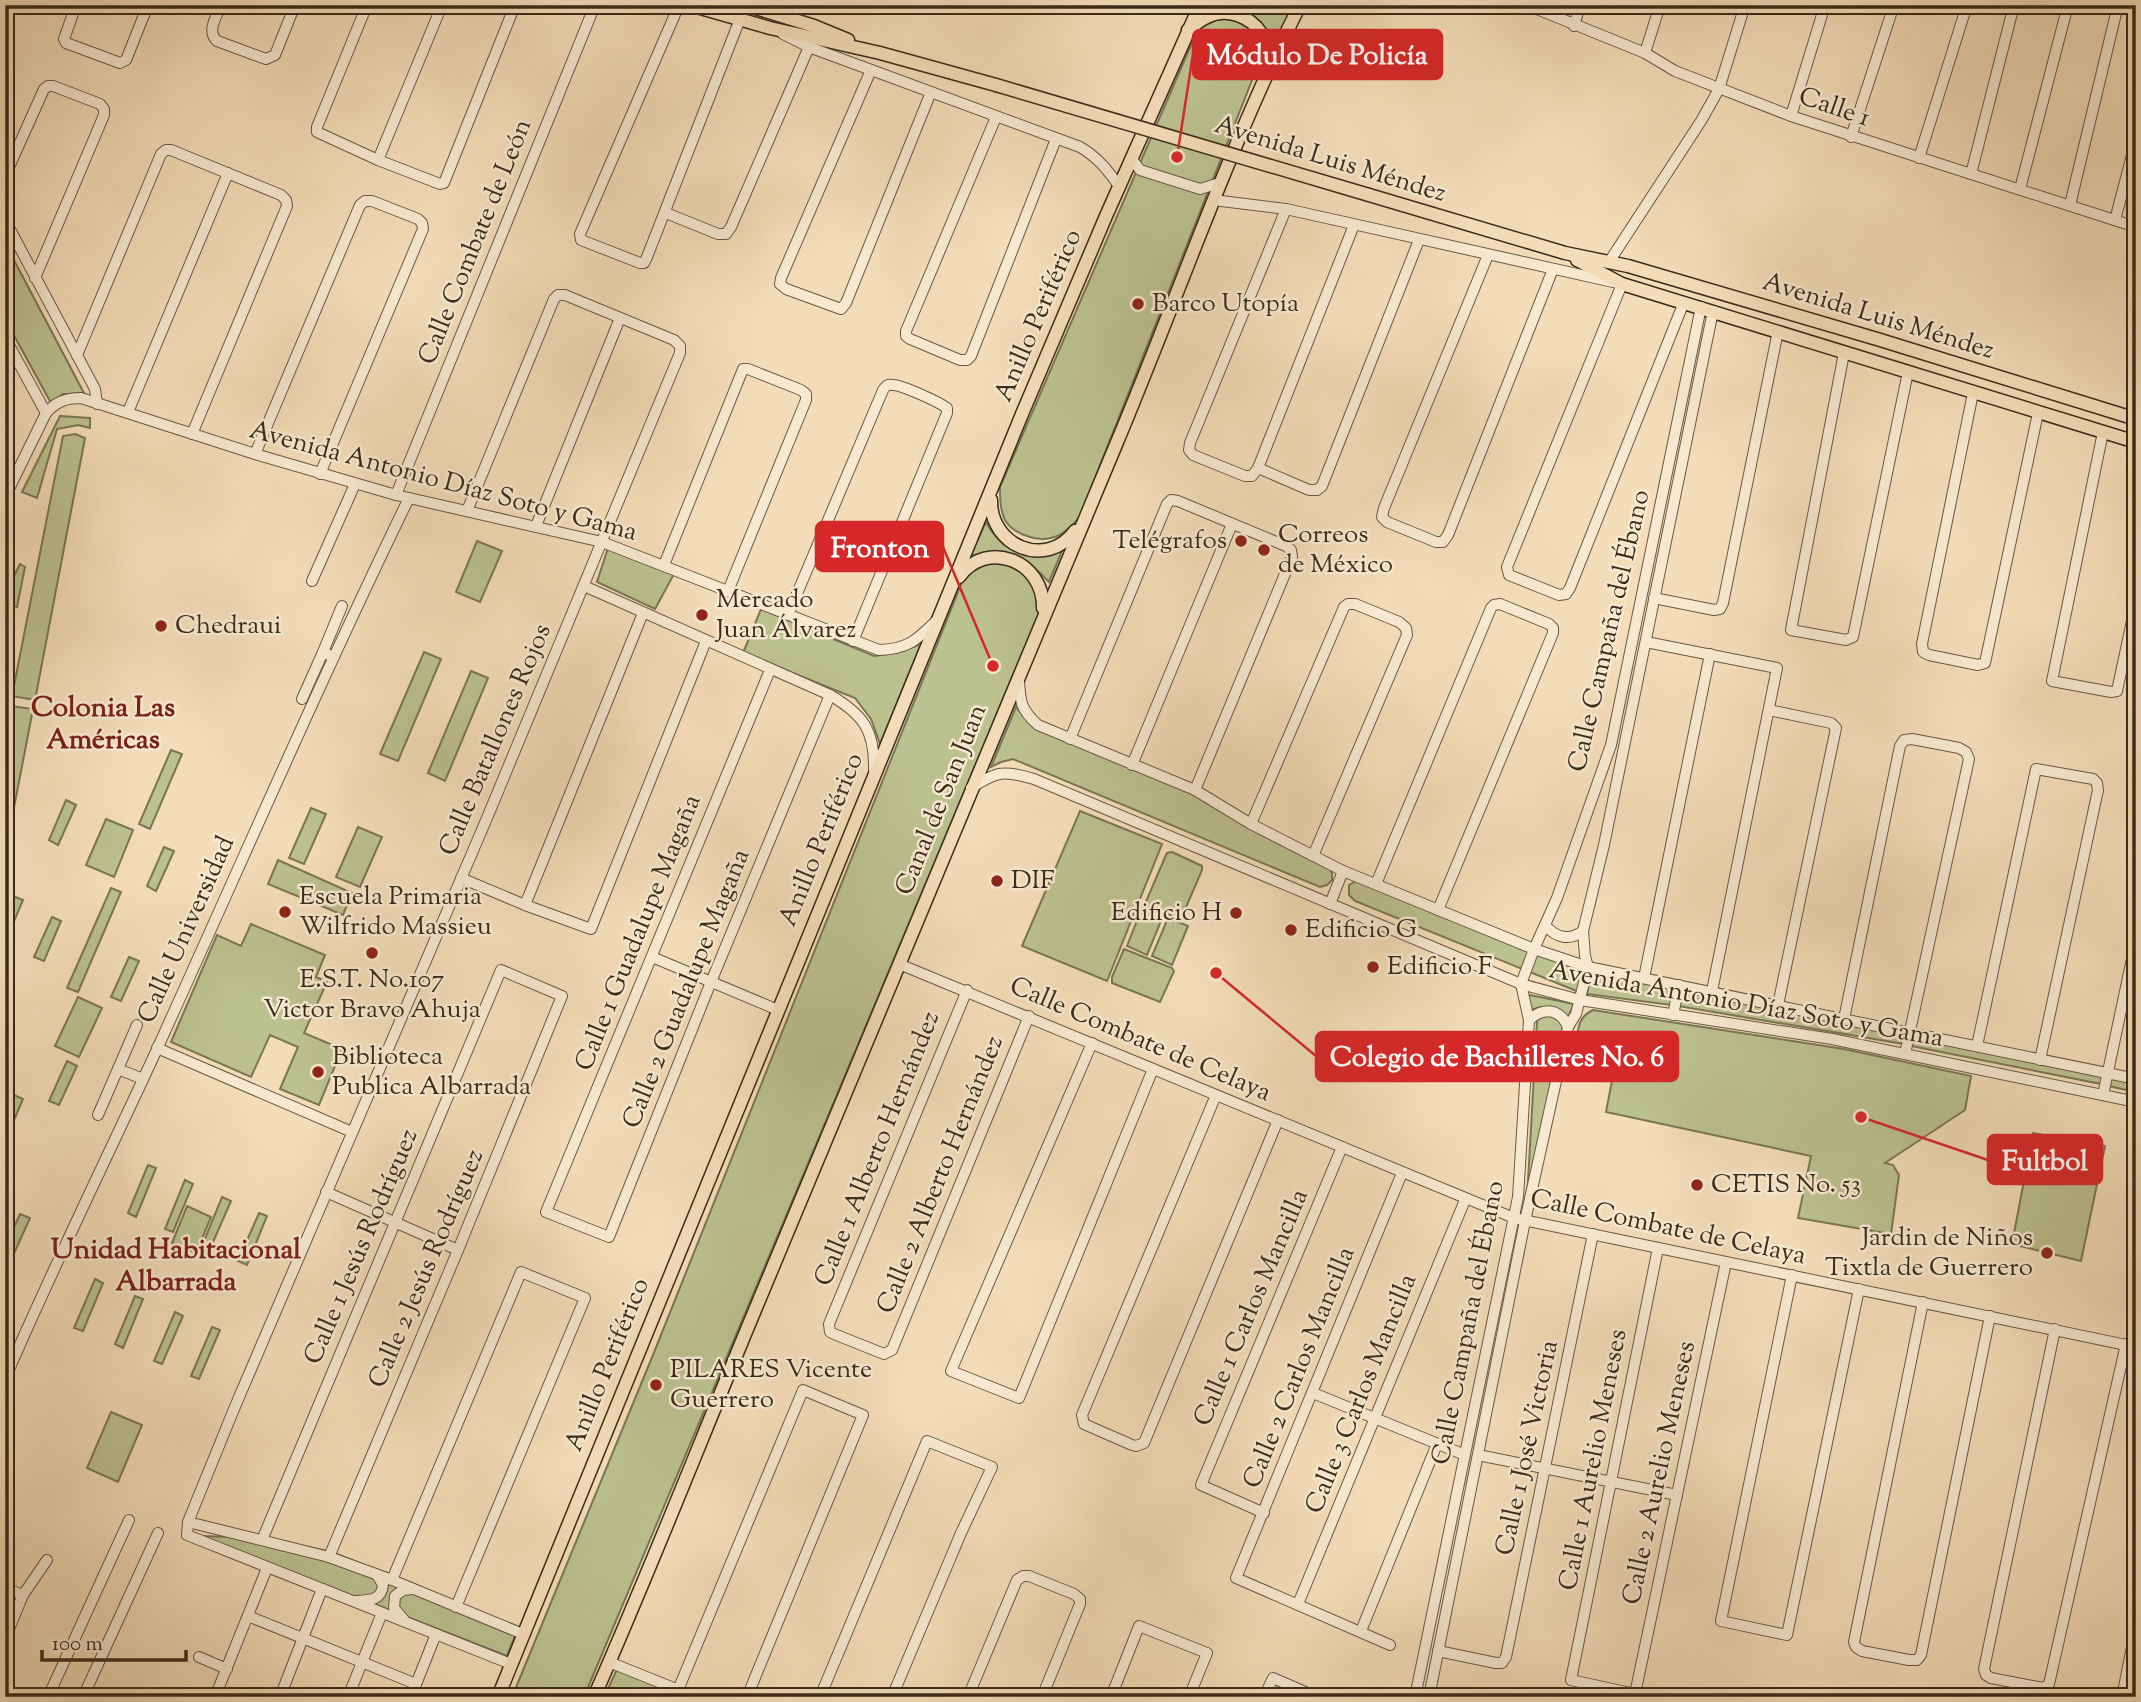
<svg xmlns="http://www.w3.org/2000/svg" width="2141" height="1702" font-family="'Sorts Mill Goudy',serif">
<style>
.green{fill:#bbc18f;stroke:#7a7654;stroke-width:2}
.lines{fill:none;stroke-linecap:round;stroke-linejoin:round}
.minor-casing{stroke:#685842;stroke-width:12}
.major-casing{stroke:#3a2b1a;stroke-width:15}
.minor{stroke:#f7e9d1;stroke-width:10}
.major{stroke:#f3ddb8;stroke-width:12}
.major-bridge-casing{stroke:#3a2b1a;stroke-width:15;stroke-linecap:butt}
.major-bridge{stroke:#f3ddb8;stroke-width:12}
.poi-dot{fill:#8f2418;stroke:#f7e9d1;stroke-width:2.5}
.labels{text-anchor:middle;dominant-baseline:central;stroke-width:5;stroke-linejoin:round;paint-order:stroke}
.street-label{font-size:26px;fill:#3a2b1a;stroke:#f7e9d1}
.poi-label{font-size:26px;fill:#3a2b1a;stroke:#f7e9d1;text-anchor:start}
.neighbourhood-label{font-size:28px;font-weight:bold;fill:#7a1f14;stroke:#f7e9d1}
.leader{fill:none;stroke:#d62828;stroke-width:2.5}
.callout-dot{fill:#d62828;stroke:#f7e9d1;stroke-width:2.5}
.callout{fill:#d62828;stroke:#d62828;stroke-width:2.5}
.callout-label{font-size:28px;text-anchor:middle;font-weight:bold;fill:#fff}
</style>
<rect width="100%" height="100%" fill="#f3ddb8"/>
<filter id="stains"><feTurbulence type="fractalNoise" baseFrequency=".00286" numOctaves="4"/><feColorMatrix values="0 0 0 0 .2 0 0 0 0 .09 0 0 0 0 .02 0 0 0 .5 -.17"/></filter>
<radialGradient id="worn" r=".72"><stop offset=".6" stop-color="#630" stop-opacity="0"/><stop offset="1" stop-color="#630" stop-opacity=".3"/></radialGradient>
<g class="green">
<path d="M1205,5C1217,5 1233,3 1245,5C1270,10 1267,17 1294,5L1270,50L1261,23L1200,16Z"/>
<path d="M1217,18C1247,17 1255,28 1262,55L1080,516C1066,534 1050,545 1027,536C1018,533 1010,529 1005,520C1000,510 1000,498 1000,487L1198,29Z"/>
<polygon points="5,243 85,395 63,394 51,403 5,319"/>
<polygon points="60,416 90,418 90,428 78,425 57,429 37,498 22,492"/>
<polygon points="75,434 85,438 35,700 12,696 63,436"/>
<path d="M986,522C1003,554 1029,560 1062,551L1049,582C1027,557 1002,550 970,556Z"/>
<polygon points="477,541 502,551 480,602 456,592"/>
<polygon points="608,548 674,574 655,609 597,582"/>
<polygon points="998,559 1031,575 1040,611 584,1697 512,1697 653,1355 962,582 969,571"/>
<polygon points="20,564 25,567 17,607 5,602 5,594"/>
<polygon points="761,609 874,656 897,653 921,644 880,744 871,719 855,698 743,653"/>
<polygon points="424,652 441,659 398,761 380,754"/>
<polygon points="471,671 488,678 445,781 428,773"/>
<polygon points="11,706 33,709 5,854 5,735"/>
<polygon points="1016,707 1029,722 1190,790 1328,866 1332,873 1332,880 1327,885 1320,887 1013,759 1001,762 991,767"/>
<polygon points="171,750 182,754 150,829 139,824"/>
<polygon points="66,800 76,805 58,845 49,840"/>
<polygon points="311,808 326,814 304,864 289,858"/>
<polygon points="1080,811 1162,844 1107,981 1022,946"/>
<polygon points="106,819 133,830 114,877 86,865"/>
<polygon points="358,827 382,837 360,887 336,877"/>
<polygon points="164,847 174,851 156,891 147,886"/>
<polygon points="1172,852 1202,866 1202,870 1181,919 1147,907 1145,904 1166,855 1167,853"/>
<polygon points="278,860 352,893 343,915 268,884"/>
<polygon points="1356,881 1365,881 1583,971 1579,992 1355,901 1349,895 1349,885"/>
<polygon points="111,888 121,892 78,992 67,988"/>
<polygon points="8,894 23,900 7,938 5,937 5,911"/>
<polygon points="1142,908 1163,916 1147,955 1127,946"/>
<polygon points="52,917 61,921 44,961 34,957"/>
<polygon points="1168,918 1188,926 1172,965 1152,956"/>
<polygon points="251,924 325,955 316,977 327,982 304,1033 342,1049 319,1105 280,1089 298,1047 270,1035 251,1077 171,1042 217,935 241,946"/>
<polygon points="1124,949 1172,968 1174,971 1160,1002 1112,983 1112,977"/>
<polygon points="129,957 139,961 121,1001 111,997"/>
<polygon points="1592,968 1675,985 1671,1005 1587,994"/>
<polygon points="1682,986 1906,1033 1904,1044 1678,1006"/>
<path d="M1525,994L1574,1004L1568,1017C1556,1007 1544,1003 1530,1011Z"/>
<polygon points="78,997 102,1008 79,1057 55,1046"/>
<path d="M1593,1010L1844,1049L1971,1076L1965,1110L1885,1163L1893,1165L1899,1175L1891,1234L1798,1218L1811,1156L1606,1112L1618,1049L1576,1042C1578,1028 1579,1016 1593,1010Z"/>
<polygon points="1551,1013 1563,1025 1527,1199 1537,1021 1543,1015"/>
<polygon points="1914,1035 2103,1074 2101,1084 1911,1046"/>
<polygon points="67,1061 77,1066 59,1105 49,1101"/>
<polygon points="2111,1075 2136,1080 2136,1092 2108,1086"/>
<polygon points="14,1095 23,1099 6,1139 5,1113"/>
<polygon points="2033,1133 2105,1146 2081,1261 2012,1244"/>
<polygon points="148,1165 156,1168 136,1217 128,1213"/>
<polygon points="185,1180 193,1184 173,1232 165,1229"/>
<polygon points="222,1197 231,1201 210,1249 202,1246"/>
<polygon points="187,1206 211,1217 196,1253 172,1243"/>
<polygon points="259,1213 267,1216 247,1265 238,1261"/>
<polygon points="20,1214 30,1218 12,1258 5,1255 5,1247"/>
<polygon points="95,1279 103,1283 83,1331 74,1328"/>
<polygon points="135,1296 143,1299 123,1348 115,1344"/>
<polygon points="175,1312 183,1316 162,1364 154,1361"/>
<polygon points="212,1327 220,1330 199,1379 191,1376"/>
<polygon points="111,1412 142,1425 118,1482 87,1468"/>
<polygon points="200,1536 265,1538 332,1552 518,1628 507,1656"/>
<polygon points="618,1667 693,1697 615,1697 606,1693"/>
</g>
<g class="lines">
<defs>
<g id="minor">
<polyline points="76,5 64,39 66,43 120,63 126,60 148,5"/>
<path d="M221,5C217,16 206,31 217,41L266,59L275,55L295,5"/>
<polyline points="367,5 317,127 317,132 378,160 440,184 444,183 515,5"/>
<polyline points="679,5 580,234 581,240 640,263 644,263 647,257 740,19"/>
<polyline points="1527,5 1645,53 1675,71 1791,116 2136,227"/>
<polyline points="1574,26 1580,5"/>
<path d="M783,34L809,47L1080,147C1097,157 1107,169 1119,186"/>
<polyline points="1645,53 1660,5"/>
<polyline points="871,70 781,278 780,284 786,289 841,309 846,303 931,92"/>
<polyline points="1791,116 1825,5"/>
<polyline points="996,117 906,331 906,336 910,339 960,360 967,360 971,356 1056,139"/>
<polyline points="1851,137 1894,5"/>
<polyline points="1131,158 1140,170 1200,189 1220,183"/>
<polyline points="1919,158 1967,5"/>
<polyline points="378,160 442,5"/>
<polyline points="1971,174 2014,5"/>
<polyline points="5,176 44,89 48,86 53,86 100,104 104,109 104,115 35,278"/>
<polyline points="2020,189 2068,5"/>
<polyline points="1213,200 1286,209 1622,284 1507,567 1509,575 1559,595 1566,594 1570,588 1684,302"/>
<polyline points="2070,205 2118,5"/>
<polyline points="1286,209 1190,443 1189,450 1193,455 1245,476 1252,476 1258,468 1354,225"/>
<polyline points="666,213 718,234 726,234 731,227 809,47"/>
<polyline points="5,220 95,389 97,404"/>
<polyline points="2115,220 2136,140"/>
<polyline points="1488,255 1384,508 1382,517 1387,522 1436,542 1443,542 1448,535 1553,269"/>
<polyline points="1609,262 1701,121 1719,89 1745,5"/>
<polyline points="5,338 46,413"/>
<polyline points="1844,353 1791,630 1846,640 1853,637 1908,372"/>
<polyline points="77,355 161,154 166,150 171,150 281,195 286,200 287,206 192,434"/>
<polyline points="1973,393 1922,644 1923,652 1929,655 1978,665 1985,663 2038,413"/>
<polyline points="128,412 228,173"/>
<polyline points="2103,432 2052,681 2111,692 2117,691 2136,602"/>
<polyline points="255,454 360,205 365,201 372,201 418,219 422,223 423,229 320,474"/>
<polyline points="1258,468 1309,490 1317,490 1322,486 1419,240"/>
<polyline points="396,495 595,5"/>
<path d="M5,497L46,413C56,402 65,398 81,398L255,454L396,495L602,542L879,650C907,649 916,641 936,621"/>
<polyline points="467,511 554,299 558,295 565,295 674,340 680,346 680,353 487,818 234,1409 188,1522 187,1535 511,1664"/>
<polyline points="536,526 620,318"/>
<polyline points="664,565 743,369 748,369 801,390 806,394 806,400 728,591"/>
<polyline points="312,581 355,484"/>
<path d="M584,586L830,695C864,715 875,731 874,771"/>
<polyline points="1654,598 1714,610 1720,609 1723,603 1778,331"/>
<path d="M788,615L883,390C886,386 887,384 893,385C902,385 939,402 947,408V413L853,641"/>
<polyline points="1646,642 1777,668 1712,991"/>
<polyline points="333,657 323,652 342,606"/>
<polyline points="770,670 546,1212 609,1237 711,982 830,695"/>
<path d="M1019,680C1020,702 1021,710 1038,725L1195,790L1251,824L1343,871L1534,949L1588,967L2136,1079"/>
<polyline points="302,699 323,652"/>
<polyline points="1769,710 1831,723 1836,728 1778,1005"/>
<polyline points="1070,739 1167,504 1171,500 1178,501 1286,546 1291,550 1292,557 1195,790"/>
<polyline points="1132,765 1232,524"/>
<path d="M971,788C997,771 1004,770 1034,779L1521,984L1580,1000L1832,1039L2136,1102"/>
<polyline points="1251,824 1344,607 1348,604 1355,604 1399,622 1406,628 1407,635 1313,856"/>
<polyline points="461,878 525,905 591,929 706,641"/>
<polyline points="1376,884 1491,608 1494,605 1500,604 1549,624 1553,628 1553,633 1438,910"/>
<polyline points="1330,904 1343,871"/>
<polyline points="525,905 643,613"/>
<path d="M1546,926C1556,938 1570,941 1583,931"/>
<polyline points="652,957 778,1010"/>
<polyline points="899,964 1514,1218 2136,1347"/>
<polyline points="1644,978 1710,654"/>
<polyline points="967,990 829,1324 830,1332 834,1334 884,1354 892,1350 1029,1016"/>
<polyline points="1673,1015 1679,985"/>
<polyline points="1844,1019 1900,746 1904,740 1912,739 1959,748 1966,752 1969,759 1905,1054"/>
<path d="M1529,1020C1543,1007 1560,1008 1568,1027"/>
<polyline points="1092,1043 951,1371 1019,1398 1153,1069"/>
<polyline points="1977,1046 2036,769 2093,779 2097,783 2098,790 2040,1060"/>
<polyline points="157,1048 352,1132"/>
<polyline points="118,1069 143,1079"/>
<polyline points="1216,1095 1082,1415 1084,1424 1132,1445 1136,1446 1144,1443 1278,1120"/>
<polyline points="2103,1095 2136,940"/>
<polyline points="98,1115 137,1025"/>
<polyline points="326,1192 458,1250"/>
<polyline points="1658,1248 1571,1680 1635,1694 1726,1262"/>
<polyline points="1792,1275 1721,1621 1787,1635 1859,1289"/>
<polyline points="1923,1302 1854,1642 1856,1647 1862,1651 1909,1660 1917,1660 1921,1655 1990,1316"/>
<polyline points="2055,1329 1984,1669 1986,1675 1991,1678 2038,1687 2044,1688 2049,1684 2126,1344"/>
<path d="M5,1379C53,1267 107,1158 158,1047C241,864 321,679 409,498"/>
<polyline points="1313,1393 1465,1455"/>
<polyline points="1478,1455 1677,1495"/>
<polyline points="1264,1513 1201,1485 1342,1147"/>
<polyline points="188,1522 329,1557 392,1580 523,1634"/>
<polyline points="262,1540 501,970 562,996 458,1250 329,1557"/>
<polyline points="392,1580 521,1272 585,1298 456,1607"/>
<polyline points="5,1588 23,1595 47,1560"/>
<path d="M356,1601C370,1600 381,1601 383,1585L377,1575"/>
<polyline points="1298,1604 1465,1200"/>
<polyline points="248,1616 416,1684"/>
<polyline points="404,1620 394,1608 395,1596 403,1590 412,1589"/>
<polyline points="1361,1631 1437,1444"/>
<polyline points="6,1636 23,1595"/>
<polyline points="1390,1645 1236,1578 1402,1173"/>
<polyline points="1438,1651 1496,1663 1502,1663 1506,1657 1593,1234"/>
<polyline points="199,1657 227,1669"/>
<polyline points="609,1662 696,1697"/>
<polyline points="678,1690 803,1390 863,1415 747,1697"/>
<polyline points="48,1697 129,1520"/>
<polyline points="83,1697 158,1533"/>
<polyline points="215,1697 267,1568"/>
<polyline points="280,1697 322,1589"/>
<polyline points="348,1697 382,1613"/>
<polyline points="411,1697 436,1634"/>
<polyline points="820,1697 927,1441 992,1467 961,1533 892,1697"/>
<polyline points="968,1697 1017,1580 1023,1576 1029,1576 1074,1594 1080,1599 1080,1604 1042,1697"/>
<polyline points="1111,1697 1139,1626 1207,1653 1189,1697"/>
<polyline points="1264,1697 1273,1678 1317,1697"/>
<polyline points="1415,1697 1518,1197 1529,1020 1521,984 1534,949 1557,898 1611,745 1701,307"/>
<polyline points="1429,1697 1525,1221 1568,1027 1576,1014 1588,967 1585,956 1583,931 1604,845 1713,311"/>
<polyline points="2122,1697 2136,1627"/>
</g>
<g id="major">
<polyline points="690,5 770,28 880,53 996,85"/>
<polyline points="746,5 814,26 848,40"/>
<polyline points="1260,5 1280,5"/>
<path d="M1188,30C1194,25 1200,20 1207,17C1226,7 1250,16 1261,33C1267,43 1267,55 1269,66"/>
<polyline points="1369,195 1565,253 1628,266 1877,339 2136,419"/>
<polyline points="1577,260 1622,284 2136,442"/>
<path d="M991,500C990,546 1046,570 1075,531"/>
<path d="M959,577C987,538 1044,561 1043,608"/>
<polyline points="498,1697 1022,414 1106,216 1200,5"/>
<path d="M594,1697C649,1573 698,1447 750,1322C871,1030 992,738 1115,447C1177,300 1228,148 1300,5"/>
</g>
</defs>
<use href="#minor" class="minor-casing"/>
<use href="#major" class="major-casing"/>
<use href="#minor" class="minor"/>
<use href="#major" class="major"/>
<defs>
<polyline id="major-bridge" points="996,85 1369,195"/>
</defs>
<use href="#major-bridge" class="major-bridge-casing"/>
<use href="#major-bridge" class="major-bridge"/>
</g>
<g class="poi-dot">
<circle cx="1138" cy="304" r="7"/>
<circle cx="1241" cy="541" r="7"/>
<circle cx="1264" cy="550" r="7"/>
<circle cx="702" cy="615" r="7"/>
<circle cx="161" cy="626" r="7"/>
<circle cx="997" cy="881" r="7"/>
<circle cx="285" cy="912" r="7"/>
<circle cx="1236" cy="913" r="7"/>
<circle cx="1291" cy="930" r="7"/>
<circle cx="372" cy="953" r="7"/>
<circle cx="1373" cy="967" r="7"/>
<circle cx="318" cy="1072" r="7"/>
<circle cx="1697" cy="1185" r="7"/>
<circle cx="2047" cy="1253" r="7"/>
<circle cx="656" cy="1385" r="7"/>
</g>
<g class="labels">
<g class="street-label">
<text transform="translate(1834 108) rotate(19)">Calle 1</text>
<text transform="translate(1330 160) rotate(17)">Avenida Luis Méndez</text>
<text transform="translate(476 242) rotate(-68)">Calle Combate de León</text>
<text transform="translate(1039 316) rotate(-67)">Anillo Periférico</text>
<text transform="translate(1878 317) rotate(17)">Avenida Luis Méndez</text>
<text transform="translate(443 482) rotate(15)">Avenida Antonio Díaz Soto y Gama</text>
<text transform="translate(1610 631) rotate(-77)">Calle Campaña del Ébano</text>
<text transform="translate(496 740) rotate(-67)">Calle Batallones Rojos</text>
<text transform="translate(942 800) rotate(-68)">Canal de San Juan</text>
<text transform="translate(822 840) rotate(-68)">Anillo Periférico</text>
<text transform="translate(187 930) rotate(-66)">Calle Universidad</text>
<text transform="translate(639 933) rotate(-68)">Calle 1 Guadalupe Magaña</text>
<text transform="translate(687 989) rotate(-68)">Calle 2 Guadalupe Magaña</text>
<text transform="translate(1746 1005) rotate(10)">Avenida Antonio Díaz Soto y Gama</text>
<text transform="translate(1140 1040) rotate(23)">Calle Combate de Celaya</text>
<text transform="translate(878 1149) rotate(-68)">Calle 1 Alberto Hernández</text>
<text transform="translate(941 1175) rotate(-68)">Calle 2 Alberto Hernández</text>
<text transform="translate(1668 1228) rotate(12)">Calle Combate de Celaya</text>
<text transform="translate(362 1247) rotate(-67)">Calle 1 Jesús Rodríguez</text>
<text transform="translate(427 1269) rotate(-67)">Calle 2 Jesús Rodríguez</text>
<text transform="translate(1252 1308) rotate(-67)">Calle 1 Carlos Mancilla</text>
<text transform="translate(1469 1323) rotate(-79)">Calle Campaña del Ébano</text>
<text transform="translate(608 1365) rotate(-68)">Anillo Periférico</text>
<text transform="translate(1300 1368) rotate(-68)">Calle 2 Carlos Mancilla</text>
<text transform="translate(1362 1394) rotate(-68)">Calle 3 Carlos Mancilla</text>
<text transform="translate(1528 1448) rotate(-78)">Calle 1 José Victoria</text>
<text transform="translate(1594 1460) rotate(-79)">Calle 1 Aurelio Meneses</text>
<text transform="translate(1660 1473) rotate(-78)">Calle 2 Aurelio Meneses</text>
</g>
<g class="poi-label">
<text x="1152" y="304">Barco Utopía</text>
<text x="1278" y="535">Correos<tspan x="1278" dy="30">de México</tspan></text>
<text x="1227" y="541" text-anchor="end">Telégrafos</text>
<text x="716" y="600">Mercado<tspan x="716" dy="30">Juan Álvarez</tspan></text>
<text x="175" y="626">Chedraui</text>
<text x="1011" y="881">DIF</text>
<text x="299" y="897">Escuela Primaria<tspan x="299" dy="30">Wilfrido Massieu</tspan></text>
<text x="1222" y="913" text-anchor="end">Edificio H</text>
<text x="1305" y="930">Edificio G</text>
<text x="1387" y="967">Edificio F</text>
<text x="372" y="980" text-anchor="middle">E.S.T. No.107<tspan x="372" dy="30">Victor Bravo Ahuja</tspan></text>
<text x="332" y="1057">Biblioteca<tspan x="332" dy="30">Publica Albarrada</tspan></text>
<text x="1711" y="1185">CETIS No. 53</text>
<text x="2033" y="1238" text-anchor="end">Jardin de Niños<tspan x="2033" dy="30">Tixtla de Guerrero</tspan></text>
<text x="670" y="1370">PILARES Vicente<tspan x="670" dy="30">Guerrero</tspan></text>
</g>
<g class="neighbourhood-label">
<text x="103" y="709">Colonia Las<tspan x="103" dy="32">Américas</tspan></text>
<text x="176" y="1251">Unidad Habitacional<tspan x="176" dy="32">Albarrada</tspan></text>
</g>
</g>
<path class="leader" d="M1177 157L1193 54M993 666L943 547M1216 973L1316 1056M1861 1117L1988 1160"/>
<g class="callout-dot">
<circle cx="1177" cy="157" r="7"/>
<circle cx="993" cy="666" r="7"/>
<circle cx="1216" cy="973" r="7"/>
<circle cx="1861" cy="1117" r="7"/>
</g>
<g class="callout">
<rect x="1193" y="30" width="249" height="49" rx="7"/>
<rect x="816" y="522" width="127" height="49" rx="7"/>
<rect x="1316" y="1032" width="362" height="49" rx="7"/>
<rect x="1988" y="1135" width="114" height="49" rx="7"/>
</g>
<g class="callout-label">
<text x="1317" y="64">Módulo De Policía</text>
<text x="880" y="557">Fronton</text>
<text x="1497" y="1066">Colegio de Bachilleres No. 6</text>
<text x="2045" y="1170">Fultbol</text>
</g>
<rect width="2141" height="1702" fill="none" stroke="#f3ddb8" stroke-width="28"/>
<rect x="7" y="7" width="2127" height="1688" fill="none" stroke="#3a2b1a" stroke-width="3.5"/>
<rect x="14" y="14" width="2113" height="1674" fill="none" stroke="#3a2b1a" stroke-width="2"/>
<path d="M42 1650v10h144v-10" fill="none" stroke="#3a2b1a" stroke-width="3.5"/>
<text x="52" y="1650" font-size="21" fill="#3a2b1a" stroke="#f7e9d1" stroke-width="5" paint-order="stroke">100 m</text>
<rect width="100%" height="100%" filter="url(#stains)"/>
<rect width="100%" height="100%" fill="url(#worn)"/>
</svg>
